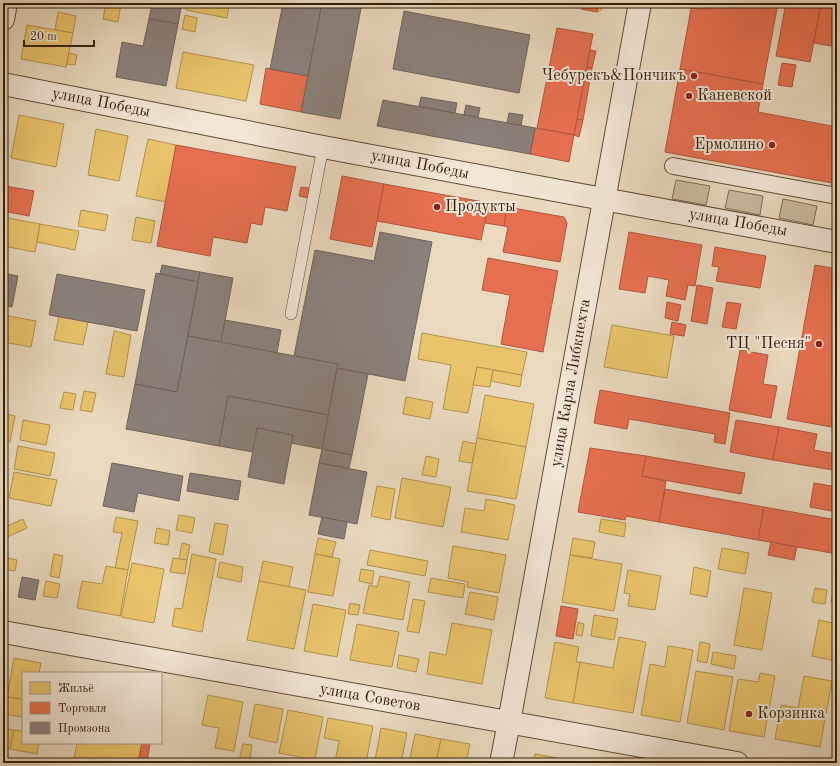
<svg xmlns="http://www.w3.org/2000/svg" width="840" height="766" font-family="'Old Standard TT',serif">
<style>
.green{fill:#cab9a0;stroke:#7e6c56}
.homes{fill:#e9c46a;stroke:#b2924e}
.shops{fill:#e76f51;stroke:#b1573c}
.industry{fill:#8a817c;stroke:#70645a}
.lines{fill:none;stroke-linecap:round;stroke-linejoin:round}
.service-casing{stroke:#604e38;stroke-width:12}
.pedestrian-casing{stroke:#604e38;stroke-width:18}
.minor-casing{stroke:#604e38;stroke-width:24}
.tertiary-casing{stroke:#604e38;stroke-width:24}
.service{stroke:#f1e6d5;stroke-width:11}
.pedestrian{stroke:#f1e6d5;stroke-width:16}
.minor{stroke:#f1e6d5;stroke-width:22}
.tertiary{stroke:#f1e6d5;stroke-width:22}
.poi-dot{fill:#8f2418;stroke:#f1e6d5;stroke-width:1.5}
.labels{text-anchor:middle;dominant-baseline:central;stroke-width:4;stroke-linejoin:round;paint-order:stroke}
.poi-label{font-size:16px;fill:#331f0c;stroke:#f1e6d5;text-anchor:end}
.street-label{font-size:16px;fill:#331f0c;stroke:#f1e6d5}
</style>
<rect width="100%" height="100%" fill="#e9d9be"/>
<filter id="stains"><feTurbulence type="fractalNoise" baseFrequency=".005" numOctaves="4"/><feColorMatrix values="0 0 0 0 .2 0 0 0 0 .09 0 0 0 0 .02 0 0 0 .5 -.17"/></filter>
<radialGradient id="worn" r=".72"><stop offset=".6" stop-color="#630" stop-opacity="0"/><stop offset="1" stop-color="#630" stop-opacity=".3"/></radialGradient>
<g class="green">
<polygon points="676,180 710,186 706,205 672,199"/>
<polygon points="729,190 763,196 760,215 725,208"/>
<polygon points="783,199 817,206 813,225 779,218"/>
</g>
<g class="homes">
<polygon points="106,3 121,3 118,22 103,19"/>
<polygon points="187,3 217,3 229,5 227,18 186,10"/>
<polygon points="599,3 601,5 602,8 601,10 597,12"/>
<polygon points="58,12 76,16 73,33 55,30"/>
<polygon points="185,15 197,18 195,32 182,29"/>
<polygon points="27,25 73,33 66,67 21,59"/>
<polygon points="183,52 254,65 246,101 176,88"/>
<polygon points="69,53 77,55 75,65 67,64"/>
<polygon points="19,115 64,124 56,167 11,158"/>
<polygon points="96,129 128,136 119,181 88,175"/>
<polygon points="148,139 176,145 166,202 136,196"/>
<polygon points="81,210 108,215 105,231 78,226"/>
<polygon points="3,217 40,224 35,252 3,246"/>
<polygon points="136,217 155,221 151,243 132,240"/>
<polygon points="40,224 79,231 75,250 37,242"/>
<polygon points="3,315 36,321 31,347 3,342"/>
<polygon points="59,316 88,322 83,345 54,340"/>
<polygon points="612,325 674,336 667,378 604,367"/>
<polygon points="114,331 131,335 124,377 106,374"/>
<polygon points="422,333 527,352 522,375 477,367 468,413 443,409 451,365 418,359"/>
<polygon points="477,367 493,370 490,387 473,385"/>
<polygon points="493,370 522,375 520,387 491,381"/>
<polygon points="84,391 96,393 92,412 80,410"/>
<polygon points="64,392 76,394 73,410 60,408"/>
<polygon points="485,395 534,404 526,447 477,438"/>
<polygon points="406,397 433,402 430,419 403,414"/>
<polygon points="3,413 15,416 10,442 3,441"/>
<polygon points="23,420 50,425 46,445 20,440"/>
<polygon points="477,438 526,447 516,499 467,491"/>
<polygon points="463,441 476,444 472,463 459,461"/>
<polygon points="18,446 55,453 50,476 14,469"/>
<polygon points="426,456 439,459 436,477 422,475"/>
<polygon points="3,467 8,468 3,492"/>
<polygon points="14,472 57,480 51,506 9,498"/>
<polygon points="402,478 451,487 443,527 395,518"/>
<polygon points="377,486 395,489 390,520 371,516"/>
<polygon points="486,499 515,505 508,540 461,532 465,508 484,511"/>
<polygon points="179,515 195,518 192,533 176,530"/>
<polygon points="116,517 138,521 128,570 115,568 122,533 113,532"/>
<polygon points="23,519 27,528 7,537 3,528"/>
<polygon points="601,519 626,523 624,537 599,532"/>
<polygon points="215,523 228,525 223,555 209,552"/>
<polygon points="157,528 170,531 168,545 154,543"/>
<polygon points="318,538 336,542 332,557 315,554"/>
<polygon points="573,538 595,542 592,558 570,555"/>
<polygon points="182,543 190,545 187,560 179,559"/>
<polygon points="453,546 506,555 499,593 467,587 468,582 448,578"/>
<polygon points="722,548 749,553 745,574 718,569"/>
<polygon points="370,550 428,561 425,576 367,565"/>
<polygon points="54,554 63,556 59,578 50,576"/>
<polygon points="192,554 216,559 202,632 172,626 175,608 182,609"/>
<polygon points="315,554 340,559 333,596 308,592"/>
<polygon points="570,555 622,564 614,611 562,602"/>
<polygon points="3,557 17,560 15,571 3,569"/>
<polygon points="173,558 187,560 185,574 170,572"/>
<polygon points="263,561 293,567 289,587 259,581"/>
<polygon points="220,562 243,567 241,582 217,577"/>
<polygon points="132,563 164,569 154,623 121,617"/>
<polygon points="106,566 128,570 120,616 77,608 82,581 102,584"/>
<polygon points="694,567 711,571 707,597 690,594"/>
<polygon points="361,569 374,571 372,584 359,581"/>
<polygon points="628,570 661,576 655,610 628,606 630,594 624,593"/>
<polygon points="836,575 837,575 837,603 831,602"/>
<polygon points="380,576 410,582 403,620 363,613 369,585 377,587"/>
<polygon points="431,578 465,584 463,598 428,592"/>
<polygon points="46,581 60,584 57,598 43,596"/>
<polygon points="259,581 306,590 294,649 247,640"/>
<polygon points="744,588 772,593 762,650 734,645"/>
<polygon points="815,588 827,590 825,604 812,602"/>
<polygon points="470,592 498,597 494,620 465,614"/>
<polygon points="413,599 425,601 419,633 407,631"/>
<polygon points="350,603 360,605 358,615 348,614"/>
<polygon points="313,604 346,610 337,657 304,651"/>
<polygon points="594,615 618,619 614,640 591,636"/>
<polygon points="819,620 837,624 837,648 835,661 812,656"/>
<polygon points="578,622 584,624 582,636 576,635"/>
<polygon points="452,623 492,630 482,684 427,674 430,652 446,655"/>
<polygon points="357,624 399,632 392,667 350,660"/>
<polygon points="619,637 646,642 633,713 573,703 580,662 613,668"/>
<polygon points="555,642 579,647 576,662 580,662 573,703 545,698"/>
<polygon points="700,642 710,644 707,663 697,661"/>
<polygon points="668,646 693,650 680,722 641,715 650,664 665,667"/>
<polygon points="713,652 736,656 734,669 711,664"/>
<polygon points="399,655 419,659 416,672 397,668"/>
<polygon points="14,658 41,663 39,673 23,673 23,699 7,697"/>
<polygon points="696,671 733,677 724,730 687,723"/>
<polygon points="760,673 775,676 764,737 729,731 738,679 758,682"/>
<polygon points="804,676 832,681 820,747 775,739 781,705 798,708"/>
<polygon points="208,695 243,702 234,751 215,748 219,728 202,725"/>
<polygon points="7,697 23,699 23,717 4,714"/>
<polygon points="255,704 283,709 277,743 249,737"/>
<polygon points="288,710 323,717 315,760 279,753"/>
<polygon points="328,718 373,726 366,763 335,762 339,741 324,738"/>
<polygon points="3,728 14,730 10,749 3,748"/>
<polygon points="381,728 407,733 401,763 393,763 375,760"/>
<polygon points="14,730 23,731 23,743 39,743 37,754 10,749"/>
<polygon points="415,734 441,739 436,763 409,763"/>
<polygon points="837,734 837,750 834,749"/>
<polygon points="441,739 470,744 466,763 436,763"/>
<polygon points="77,743 142,743 138,763 73,763"/>
<polygon points="243,744 252,745 249,763 239,761"/>
<polygon points="535,754 568,760 568,763 533,763"/>
</g>
<g class="shops">
<polygon points="583,3 599,3 597,12 581,9"/>
<polygon points="692,3 778,3 763,84 680,69"/>
<polygon points="786,3 821,3 810,62 776,56"/>
<polygon points="821,3 837,3 837,15 831,46 814,43"/>
<polygon points="557,28 593,34 574,135 537,128"/>
<polygon points="590,50 596,51 592,68 587,67"/>
<polygon points="782,63 796,65 792,87 778,85"/>
<polygon points="587,67 592,68 583,120 577,119"/>
<polygon points="266,68 308,76 301,112 260,104"/>
<polygon points="680,69 763,84 758,112 837,127 837,194 830,193 832,183 665,152"/>
<polygon points="577,119 583,120 579,137 574,135"/>
<polygon points="535,128 574,135 569,162 530,154"/>
<polygon points="176,145 296,167 287,211 265,207 262,225 251,223 247,243 213,237 210,256 157,246"/>
<polygon points="342,176 384,184 372,247 330,239"/>
<polygon points="384,184 489,203 481,240 377,221"/>
<polygon points="5,186 34,191 29,216 3,211 3,198"/>
<polygon points="301,187 309,188 308,198 299,196"/>
<polygon points="489,203 507,207 504,226 485,223"/>
<polygon points="507,207 564,217 567,223 560,262 503,252 508,227 504,226"/>
<polygon points="629,232 702,245 695,286 688,285 685,300 666,296 669,280 648,276 645,293 619,289"/>
<polygon points="715,247 766,256 760,288 716,281 719,267 712,266"/>
<polygon points="488,258 558,271 543,352 501,344 510,295 482,290"/>
<polygon points="815,265 837,269 837,428 787,419"/>
<polygon points="697,285 713,288 707,324 691,321"/>
<polygon points="667,302 681,305 678,321 665,318"/>
<polygon points="727,302 741,304 736,329 722,327"/>
<polygon points="672,322 686,325 684,336 670,334"/>
<polygon points="740,350 768,355 763,384 777,386 771,418 729,410"/>
<polygon points="600,390 730,413 725,444 714,442 715,434 629,419 627,429 594,423"/>
<polygon points="736,420 779,427 773,460 730,452"/>
<polygon points="779,427 817,434 814,450 836,454 833,470 773,460"/>
<polygon points="590,448 646,456 642,476 666,481 659,522 626,516 625,520 578,512"/>
<polygon points="646,456 745,473 741,494 642,476"/>
<polygon points="814,483 837,487 837,512 810,507"/>
<polygon points="665,489 764,507 758,540 659,522"/>
<polygon points="764,507 837,520 837,554 758,540"/>
<polygon points="771,542 797,547 794,560 768,555"/>
<polygon points="561,606 578,609 573,639 556,636"/>
<polygon points="142,743 150,743 147,763 138,763"/>
</g>
<g class="industry">
<polygon points="152,3 182,3 178,24 149,19"/>
<polygon points="283,3 322,3 308,76 270,69"/>
<polygon points="322,3 362,3 340,119 301,112"/>
<polygon points="404,11 530,35 519,93 393,69"/>
<polygon points="149,19 178,24 166,86 116,77 122,42 143,46"/>
<polygon points="421,97 457,103 455,113 419,106"/>
<polygon points="383,100 535,128 530,154 377,126"/>
<polygon points="466,105 480,108 478,117 464,115"/>
<polygon points="509,113 523,115 521,125 507,123"/>
<polygon points="380,232 432,242 405,381 337,368 338,364 294,356 315,250 374,261"/>
<polygon points="162,265 200,272 198,282 160,274"/>
<polygon points="200,272 233,278 221,342 188,336"/>
<polygon points="3,273 18,276 12,307 3,305"/>
<polygon points="156,273 198,282 177,392 135,384"/>
<polygon points="57,274 145,290 137,331 49,315"/>
<polygon points="225,320 281,330 277,353 221,342"/>
<polygon points="188,336 338,364 328,415 228,396 219,446 126,429 135,384 177,392"/>
<polygon points="337,368 368,374 352,455 322,449"/>
<polygon points="228,396 328,415 322,449 291,443 293,435 257,428 253,452 219,446"/>
<polygon points="257,428 293,435 284,484 248,477"/>
<polygon points="322,449 352,455 349,468 319,463"/>
<polygon points="112,463 183,476 179,501 138,493 134,512 103,506"/>
<polygon points="319,463 367,472 357,524 309,515"/>
<polygon points="190,473 241,481 238,500 187,491"/>
<polygon points="322,517 347,522 344,539 318,534"/>
<polygon points="22,577 39,580 35,600 18,597"/>
</g>
<g class="lines">
<defs>
<polyline id="service" points="291,314 323,147"/>
<polyline id="pedestrian" points="673,166 837,196"/>
<g id="minor">
<polyline points="3,84 323,147 576,194 837,242"/>
<polyline points="509,722 640,3"/>
</g>
<g id="tertiary">
<polyline points="3,19 6,3"/>
<polyline points="3,632 737,763"/>
<polyline points="501,763 509,722"/>
</g>
</defs>
<use href="#service" class="service-casing"/>
<use href="#pedestrian" class="pedestrian-casing"/>
<use href="#minor" class="minor-casing"/>
<use href="#tertiary" class="tertiary-casing"/>
<use href="#service" class="service"/>
<use href="#pedestrian" class="pedestrian"/>
<use href="#minor" class="minor"/>
<use href="#tertiary" class="tertiary"/>
</g>
<g class="poi-dot">
<circle cx="694" cy="76" r="4"/>
<circle cx="689" cy="96" r="4"/>
<circle cx="772" cy="145" r="4"/>
<circle cx="437" cy="207" r="4"/>
<circle cx="819" cy="344" r="4"/>
<circle cx="749" cy="714" r="4"/>
</g>
<g class="labels">
<g class="poi-label">
<text x="686" y="76">Чебурекъ&amp;Пончикъ</text>
<text x="697" y="96" text-anchor="start">Каневской</text>
<text x="764" y="145">Ермолино</text>
<text x="445" y="207" text-anchor="start">Продукты</text>
<text x="811" y="344">ТЦ "Песня"</text>
<text x="757" y="714" text-anchor="start">Корзинка</text>
</g>
<g class="street-label">
<text transform="translate(101 103) rotate(11)">улица Победы</text>
<text transform="translate(420 165) rotate(11)">улица Победы</text>
<text transform="translate(738 223) rotate(10)">улица Победы</text>
<text transform="translate(571 383) rotate(-80)">улица Карла Либкнехта</text>
<text transform="translate(370 698) rotate(10)">улица Советов</text>
</g>
</g>
<rect width="840" height="766" fill="none" stroke="#e9d9be" stroke-width="16"/>
<rect x="4" y="4" width="832" height="758" fill="none" stroke="#331f0c" stroke-width="2"/>
<rect x="8" y="8" width="824" height="750" fill="none" stroke="#331f0c"/>
<rect x="22" y="672" width="140" height="72" fill="#f1e6d5" stroke="#a59685"/>
<rect x="30" y="682" width="20" height="12" fill="#e9c46a" stroke="#a59685"/>
<text x="58" y="692" font-size="12" fill="#331f0c">Жильё</text>
<rect x="30" y="702" width="20" height="12" fill="#e76f51" stroke="#a59685"/>
<text x="58" y="712" font-size="12" fill="#331f0c">Торговля</text>
<rect x="30" y="722" width="20" height="12" fill="#8a817c" stroke="#a59685"/>
<text x="58" y="732" font-size="12" fill="#331f0c">Промзона</text>
<path d="M24 40v6h70v-6" fill="none" stroke="#331f0c" stroke-width="2"/>
<text x="30" y="40" font-size="12" fill="#331f0c" stroke="#f1e6d5" stroke-width="3" paint-order="stroke">20 m</text>
<rect width="100%" height="100%" filter="url(#stains)"/>
<rect width="100%" height="100%" fill="url(#worn)"/>
</svg>
